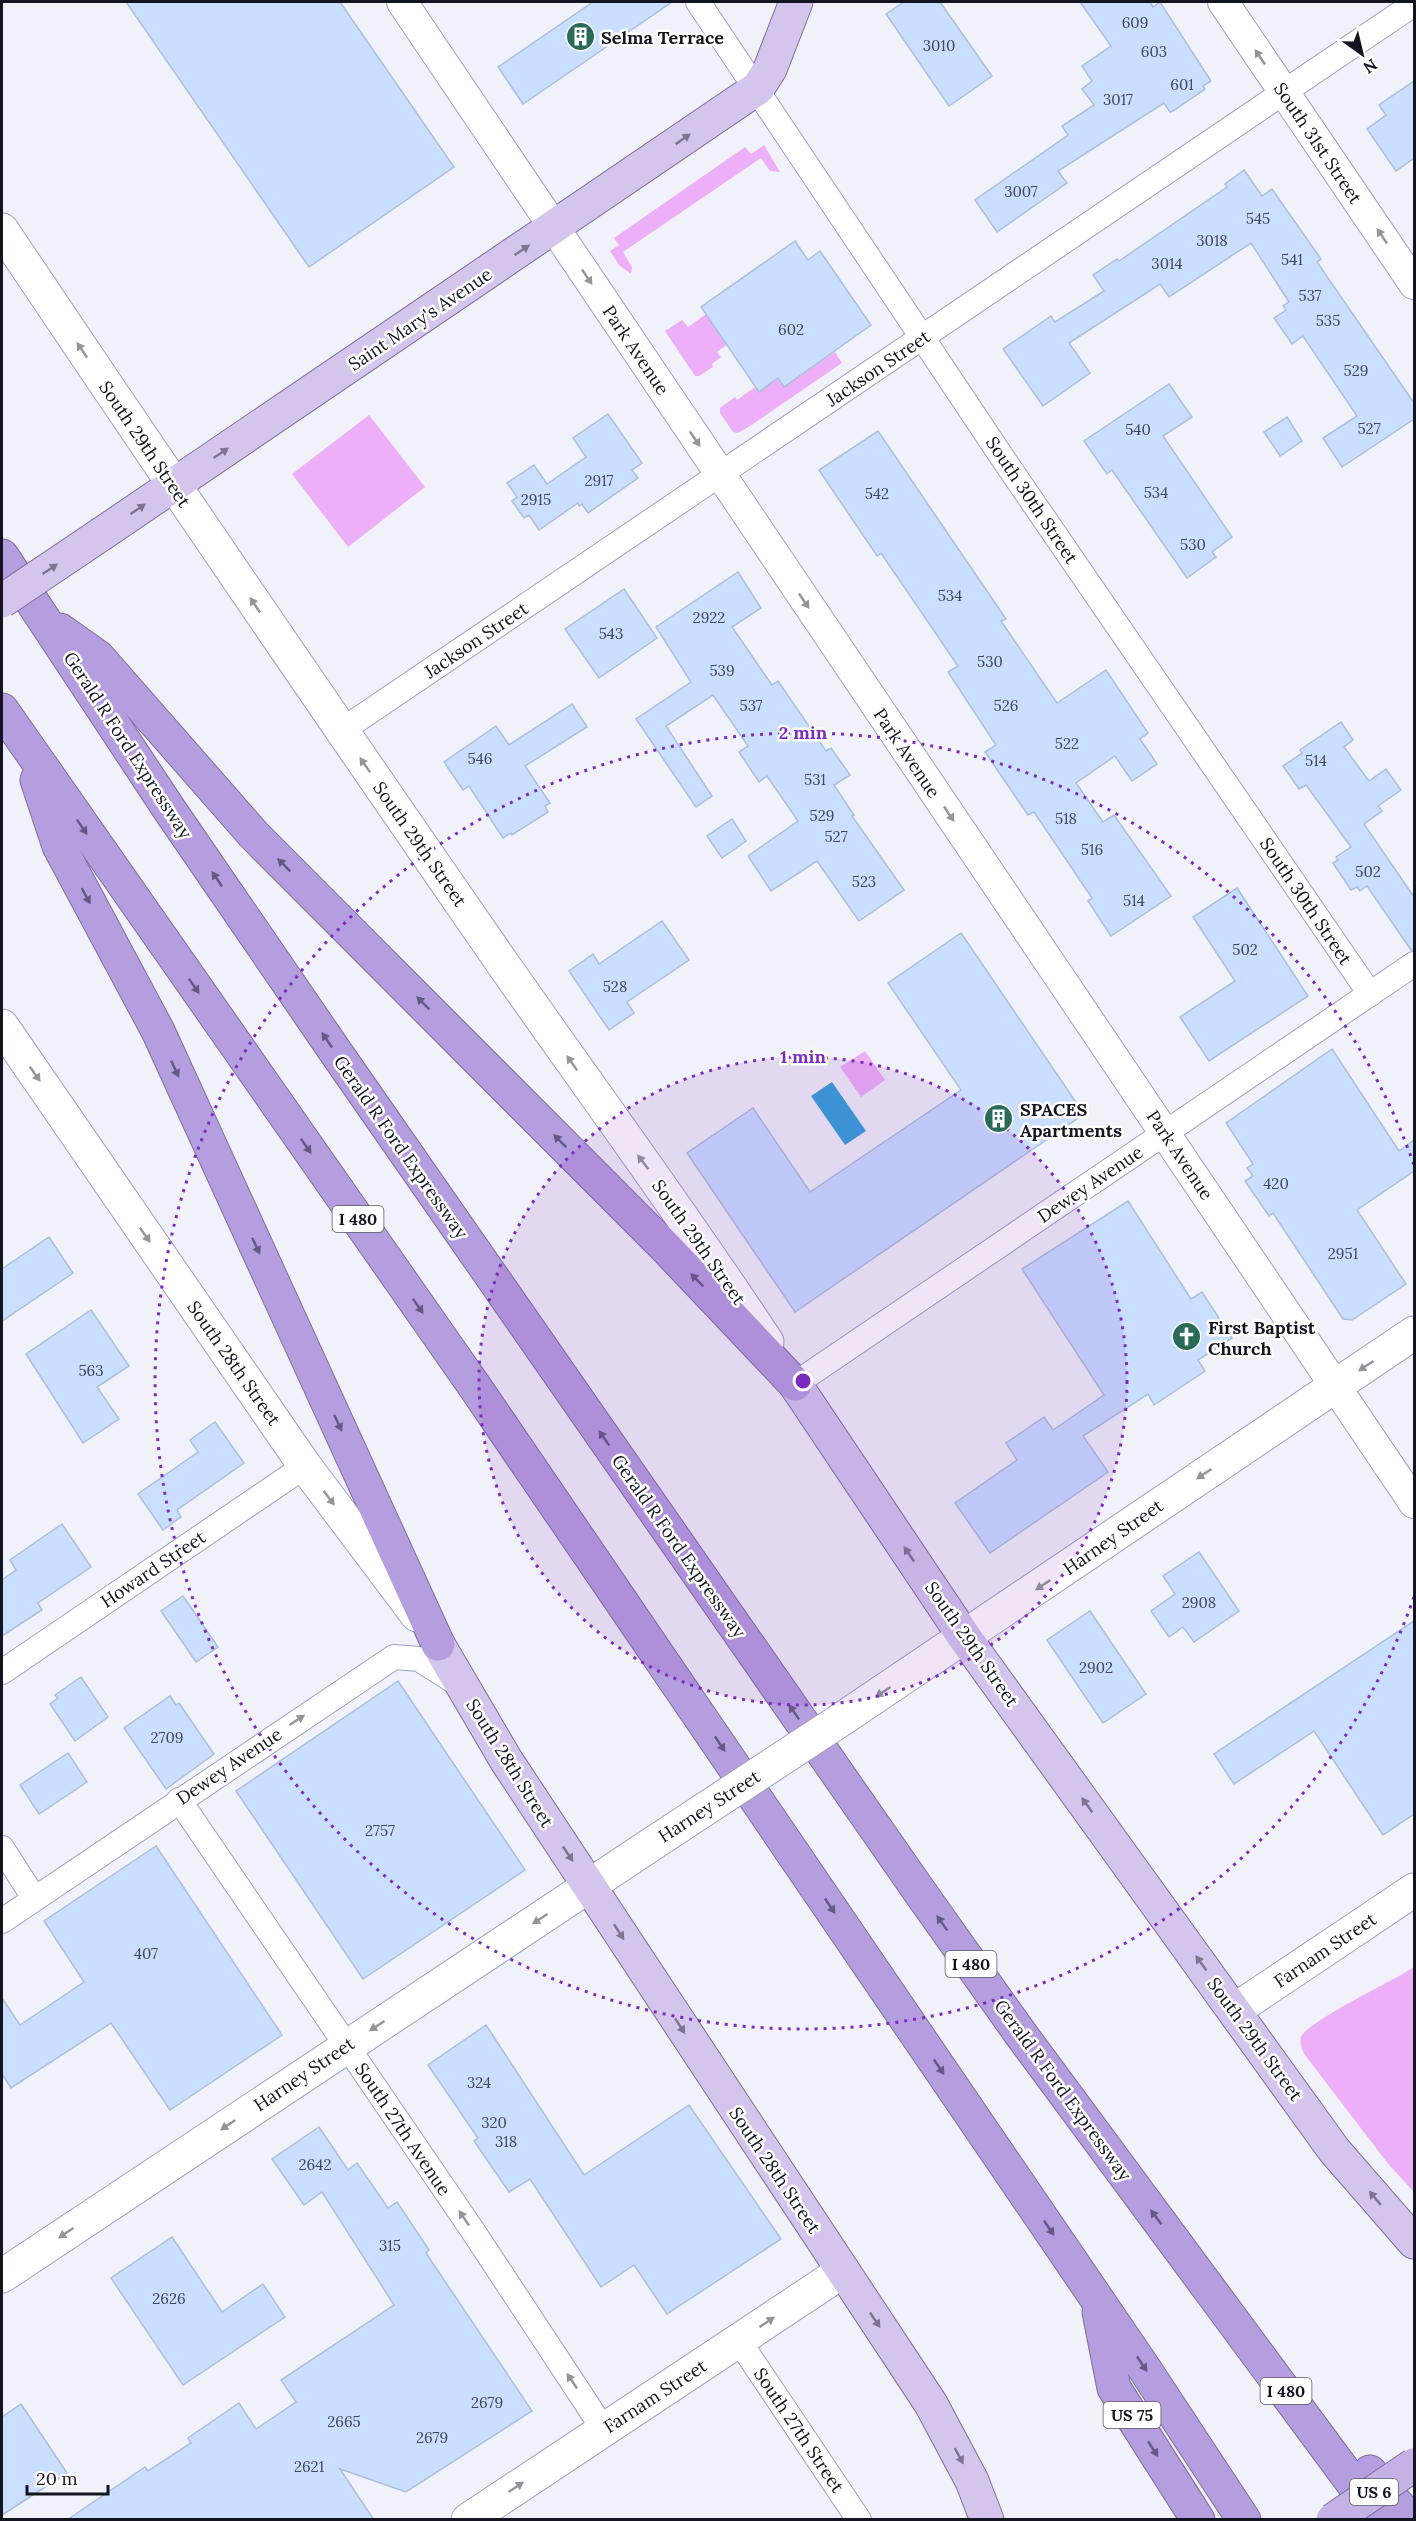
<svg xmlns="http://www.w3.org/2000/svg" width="1416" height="2521" font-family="Lora,serif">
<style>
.green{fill:#eeaff9}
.water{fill:#34a1d9}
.building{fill:#cadfff;stroke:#aabfde;stroke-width:1.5}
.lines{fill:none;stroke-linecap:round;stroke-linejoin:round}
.minor-casing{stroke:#9ca0c2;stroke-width:26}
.tertiary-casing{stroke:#9ca0c2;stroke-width:32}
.secondary-casing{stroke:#9ca0c2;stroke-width:35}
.primary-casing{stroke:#7c6e9c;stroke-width:35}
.motorway-casing{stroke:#7c6e9c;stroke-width:35}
.minor{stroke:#fff;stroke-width:24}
.tertiary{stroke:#fff;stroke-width:30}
.secondary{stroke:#fff;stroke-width:33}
.primary{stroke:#d3c5ec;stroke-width:33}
.motorway{stroke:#b59edf;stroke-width:33}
.secondary-bridge-casing{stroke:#9ca0c2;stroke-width:35;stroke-linecap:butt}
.primary-bridge-casing{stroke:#7c6e9c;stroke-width:35;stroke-linecap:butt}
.trunk-bridge-casing{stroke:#7c6e9c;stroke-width:35;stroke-linecap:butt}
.secondary-bridge{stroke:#fff;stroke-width:33}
.primary-bridge{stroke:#d3c5ec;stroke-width:33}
.trunk-bridge{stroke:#c4b2e6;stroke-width:33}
.oneway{fill:#94959b}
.oneway2{fill:#7c7590}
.oneway3{fill:#645980}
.ring{fill:none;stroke:#7b2cbf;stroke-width:3;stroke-dasharray:3 6}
.labels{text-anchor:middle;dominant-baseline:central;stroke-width:5;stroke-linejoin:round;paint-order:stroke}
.number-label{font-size:15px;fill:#404758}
.shield{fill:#fff;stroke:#595a63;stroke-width:1.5}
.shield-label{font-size:16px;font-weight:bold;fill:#121420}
.poi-label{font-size:18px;font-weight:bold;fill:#121420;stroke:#fff;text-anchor:start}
.street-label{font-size:18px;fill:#121420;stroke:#fff}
.centre{fill:#7b2cbf;stroke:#fff;stroke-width:3}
.ring-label{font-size:18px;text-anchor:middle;font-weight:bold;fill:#7b2cbf;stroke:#fff;stroke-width:5;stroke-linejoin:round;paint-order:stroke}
</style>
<rect width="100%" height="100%" fill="#f1f2f9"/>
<g class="green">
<polygon points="764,145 780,172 770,171 761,158 623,252 632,267 631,274 619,265 610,251 619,245 614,238 745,147 751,154"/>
<polygon points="709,312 728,344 717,352 721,357 712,364 713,367 699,376 695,376 665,331 682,320 688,327"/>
<polygon points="835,352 842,363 750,426 738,433 733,432 720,413 720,408 735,397 737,400 755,387 759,391 778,379 784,386"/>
<polygon points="369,415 425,487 348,547 292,474"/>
<polygon points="865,1051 885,1080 861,1097 840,1067"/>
<path d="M1414,1967V2192L1389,2165L1305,2055C1302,2050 1299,2043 1301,2037C1308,2021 1395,1980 1414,1967Z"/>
</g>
<polygon class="water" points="832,1082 866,1131 845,1145 811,1096"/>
<g class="building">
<polygon points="126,2 340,2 454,167 309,267"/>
<polygon points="593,2 672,2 523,104 498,67"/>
<polygon points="904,2 940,2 992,76 949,106 886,14"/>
<polygon points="1080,2 1150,2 1153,7 1160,2 1211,81 1203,86 1205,89 1173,111 1170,112 1164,103 1058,171 1067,183 997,232 975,200 1068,135 1062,126 1094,105 1082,89 1092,81 1082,66 1111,46"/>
<polygon points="1414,81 1414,158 1396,171 1367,129 1386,115 1379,105"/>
<polygon points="1244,170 1262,196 1272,189 1321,259 1317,262 1414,403 1414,419 1342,467 1323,438 1357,416 1303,336 1292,344 1274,318 1286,310 1283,306 1289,302 1251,243 1169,297 1160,284 1069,343 1090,373 1043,406 1003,349 1051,316 1055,322 1104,291 1093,275 1117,259 1119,261 1227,187 1225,184"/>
<polygon points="795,241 808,260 820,251 871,325 784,387 778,378 759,392 701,307"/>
<polygon points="1169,384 1192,417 1163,436 1232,537 1212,552 1216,557 1187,578 1112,470 1107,474 1084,441"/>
<polygon points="608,414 642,463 632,470 638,478 588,513 582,504 579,506 578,503 539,530 529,515 524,518 512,501 517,497 507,483 534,465 547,484 586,457 573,438"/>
<polygon points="1287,417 1302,441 1280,456 1264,432"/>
<polygon points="878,431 1006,619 1001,621 1057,703 1106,670 1148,733 1140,739 1157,764 1132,781 1115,756 1076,783 1103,822 1114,815 1171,896 1111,936 1088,901 1092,898 1034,812 1028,815 985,752 996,745 948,672 958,666 881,553 877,556 819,470"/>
<polygon points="738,572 761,608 732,627 772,685 778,681 826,751 831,748 850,775 834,785 854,815 852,816 904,890 859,921 817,861 771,891 748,856 798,821 767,776 759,782 739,752 748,746 713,695 666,726 712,796 696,807 636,719 691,682 656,627"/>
<polygon points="624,589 657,638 599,678 565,629"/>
<polygon points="572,704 587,727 525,766 550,803 545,806 548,812 512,835 511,833 503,838 469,786 463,790 444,762 496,726 509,745"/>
<polygon points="1341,722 1353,740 1344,747 1369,781 1386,769 1401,790 1378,806 1382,811 1364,824 1414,897 1414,950 1411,950 1367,886 1360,891 1357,887 1351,890 1333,863 1338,860 1336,857 1351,847 1306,785 1299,789 1283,766 1302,753 1300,750"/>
<polygon points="732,819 746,841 722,858 707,836"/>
<polygon points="1237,888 1308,996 1209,1061 1180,1017 1235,981 1193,917"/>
<polygon points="662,921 689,960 627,1002 634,1013 609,1030 569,971 593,954 599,964"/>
<polygon points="961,933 1084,1114 795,1312 687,1153 753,1108 810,1192 961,1090 888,983"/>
<polygon points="1332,1049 1399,1151 1414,1140 1414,1171 1357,1210 1406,1284 1352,1320 1343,1319 1273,1213 1269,1216 1245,1181 1253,1176 1247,1168 1253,1164 1226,1123"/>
<polygon points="1128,1201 1191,1299 1202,1292 1232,1338 1198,1360 1205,1371 1154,1405 1148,1394 1083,1436 1108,1472 990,1553 955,1503 1017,1460 1006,1443 1044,1417 1053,1430 1104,1395 1022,1269"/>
<polygon points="49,1237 73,1273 2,1321 2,1269"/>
<polygon points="91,1310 129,1366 97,1387 119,1419 83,1443 26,1354"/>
<polygon points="215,1422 244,1463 177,1510 181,1517 163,1530 138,1494 198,1452 190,1440"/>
<polygon points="62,1524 91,1567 38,1603 42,1610 2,1636 2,1580 16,1570 10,1560"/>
<polygon points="1199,1552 1239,1611 1194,1642 1183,1627 1169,1637 1151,1611 1175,1594 1163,1576"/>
<polygon points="183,1596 218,1647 196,1662 161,1611"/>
<polygon points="1090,1611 1146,1694 1103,1723 1047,1640"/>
<polygon points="1414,1621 1414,1814 1383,1835 1314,1731 1234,1784 1214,1754"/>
<polygon points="81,1677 108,1717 75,1741 50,1704 58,1698 55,1695"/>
<polygon points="398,1681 525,1870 363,1979 236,1791"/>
<polygon points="170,1696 176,1705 179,1703 214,1754 166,1789 124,1728"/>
<polygon points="68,1753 87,1782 39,1814 20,1785"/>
<polygon points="156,1846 282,2035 170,2110 111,2023 11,2088 2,2074 2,1998 20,2025 84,1982 44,1921"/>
<polygon points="486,2025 584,2175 689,2105 781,2239 667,2314 634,2265 601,2287 530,2179 509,2192 474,2141 478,2138 428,2065"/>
<polygon points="319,2127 348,2170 357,2163 388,2208 397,2202 429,2250 426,2253 532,2411 406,2492 340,2469 374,2520 67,2520 145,2467 148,2471 191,2443 188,2438 239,2403 256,2429 296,2402 281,2380 394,2305 322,2192 304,2205 272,2159"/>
<polygon points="172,2237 222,2312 263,2284 285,2317 183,2385 111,2278"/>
<polygon points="21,2404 67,2473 2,2515 2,2417"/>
</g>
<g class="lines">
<defs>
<g id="minor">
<polyline points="698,2 1006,463 1370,994"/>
<polyline points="341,731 1414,4"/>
<polyline points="795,1384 1414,964"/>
<polyline points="2,1672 305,1466"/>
<polyline points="179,1800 473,2231 604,2430"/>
<polyline points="2,1848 34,1898"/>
<polyline points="2,1921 394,1657 419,1659 460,1685"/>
<polyline points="739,2341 859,2520"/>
</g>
<g id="tertiary">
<polyline points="402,2 1414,1503"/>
<polyline points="1223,2 1414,284"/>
</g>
<g id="secondary">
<path d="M2,230C167,476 334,720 503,964C591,1090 683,1214 767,1342"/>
<polyline points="2,1026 305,1466 417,1615"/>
<polyline points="842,1719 1414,1333"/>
<polyline points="1235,2010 1414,1890"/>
<polyline points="2,2276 655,1842"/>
<polyline points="468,2520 843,2271"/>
</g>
<g id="primary">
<polyline points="103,533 758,88 770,69 796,2"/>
<polyline points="795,1384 965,1638 1334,2150 1414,2242"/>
<polyline points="438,1644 506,1760 931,2404 972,2481 987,2520"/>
</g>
<g id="motorway">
<polyline points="2,556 169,809 337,1054 922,1895 1020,2033 1380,2520"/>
<polyline points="60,630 98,657 254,835 668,1250 795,1384"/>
<polyline points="2,710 475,1387 1144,2368 1244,2520"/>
<polyline points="37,780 59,846 158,1031 438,1644"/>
<polyline points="1099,2312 1114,2388 1198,2520"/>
<polyline points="1370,2472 1410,2520"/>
</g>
</defs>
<use href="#minor" class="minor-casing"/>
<use href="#tertiary" class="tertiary-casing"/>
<use href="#secondary" class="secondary-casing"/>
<use href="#primary" class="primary-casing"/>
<use href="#motorway" class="motorway-casing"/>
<use href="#minor" class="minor"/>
<use href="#tertiary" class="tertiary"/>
<use href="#secondary" class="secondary"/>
<use href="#primary" class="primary"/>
<use href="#motorway" class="motorway"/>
<defs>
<polyline id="secondary-bridge" points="655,1842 842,1719"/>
<polyline id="primary-bridge" points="2,601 103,533"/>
<polyline id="trunk-bridge" points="1333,2520 1414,2465"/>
</defs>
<use href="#secondary-bridge" class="secondary-bridge-casing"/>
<use href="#primary-bridge" class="primary-bridge-casing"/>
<use href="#trunk-bridge" class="trunk-bridge-casing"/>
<use href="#secondary-bridge" class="secondary-bridge"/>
<use href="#primary-bridge" class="primary-bridge"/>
<use href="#trunk-bridge" class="trunk-bridge"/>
</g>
<defs><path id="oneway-solid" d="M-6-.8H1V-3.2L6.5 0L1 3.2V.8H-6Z" transform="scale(1.5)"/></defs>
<g class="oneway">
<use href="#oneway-solid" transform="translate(1260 57) rotate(-124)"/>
<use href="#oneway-solid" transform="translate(1382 236) rotate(-124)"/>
<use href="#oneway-solid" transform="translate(587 277) rotate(56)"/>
<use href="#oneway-solid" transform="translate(82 350) rotate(-124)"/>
<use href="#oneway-solid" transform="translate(695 439) rotate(56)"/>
<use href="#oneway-solid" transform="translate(804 601) rotate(56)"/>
<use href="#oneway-solid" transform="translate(255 605) rotate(-124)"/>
<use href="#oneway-solid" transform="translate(365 765) rotate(-125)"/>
<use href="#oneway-solid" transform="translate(949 814) rotate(56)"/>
<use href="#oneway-solid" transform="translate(572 1063) rotate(-125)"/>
<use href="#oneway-solid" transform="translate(35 1074) rotate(55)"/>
<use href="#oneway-solid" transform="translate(643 1162) rotate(-127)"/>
<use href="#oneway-solid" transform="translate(145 1235) rotate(55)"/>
<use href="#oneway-solid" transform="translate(1366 1366) rotate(146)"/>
<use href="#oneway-solid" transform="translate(1204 1474) rotate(146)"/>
<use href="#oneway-solid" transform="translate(329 1498) rotate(53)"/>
<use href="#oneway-solid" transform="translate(1043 1585) rotate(146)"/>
<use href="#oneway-solid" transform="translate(883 1692) rotate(147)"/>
<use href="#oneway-solid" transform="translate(297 1720) rotate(-33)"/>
<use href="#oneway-solid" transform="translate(540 1919) rotate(147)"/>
<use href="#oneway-solid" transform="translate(377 2026) rotate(147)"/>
<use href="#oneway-solid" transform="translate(228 2125) rotate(146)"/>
<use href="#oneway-solid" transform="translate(464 2218) rotate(-124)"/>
<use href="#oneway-solid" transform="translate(66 2233) rotate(146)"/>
<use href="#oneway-solid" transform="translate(767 2322) rotate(-34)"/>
<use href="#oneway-solid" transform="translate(572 2381) rotate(-124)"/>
<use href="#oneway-solid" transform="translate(516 2487) rotate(-34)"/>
</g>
<g class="oneway2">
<use href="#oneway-solid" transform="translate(683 139) rotate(-35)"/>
<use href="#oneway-solid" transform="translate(522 250) rotate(-34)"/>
<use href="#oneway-solid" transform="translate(221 453) rotate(-34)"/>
<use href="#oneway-solid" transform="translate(138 509) rotate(-34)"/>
<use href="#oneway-solid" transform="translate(50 569) rotate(-34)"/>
<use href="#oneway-solid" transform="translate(909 1554) rotate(-124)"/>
<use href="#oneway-solid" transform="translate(1087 1805) rotate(-126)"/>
<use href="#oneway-solid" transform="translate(568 1854) rotate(56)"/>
<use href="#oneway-solid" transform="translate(619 1932) rotate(57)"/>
<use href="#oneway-solid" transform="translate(1201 1963) rotate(-126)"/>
<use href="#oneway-solid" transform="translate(680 2026) rotate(57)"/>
<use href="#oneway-solid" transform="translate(1375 2198) rotate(-130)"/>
<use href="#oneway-solid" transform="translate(875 2320) rotate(56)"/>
<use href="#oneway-solid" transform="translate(959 2456) rotate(62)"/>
</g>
<g class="oneway3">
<use href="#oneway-solid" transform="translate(82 827) rotate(55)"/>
<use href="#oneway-solid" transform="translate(284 865) rotate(-135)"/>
<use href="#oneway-solid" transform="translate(217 879) rotate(-124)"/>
<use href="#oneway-solid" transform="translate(86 896) rotate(62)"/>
<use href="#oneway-solid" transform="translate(194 986) rotate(55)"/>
<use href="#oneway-solid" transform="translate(423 1003) rotate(-135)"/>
<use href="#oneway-solid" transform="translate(327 1040) rotate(-124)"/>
<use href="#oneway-solid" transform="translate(175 1069) rotate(65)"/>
<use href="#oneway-solid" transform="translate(560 1141) rotate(-135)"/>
<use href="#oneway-solid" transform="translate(306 1146) rotate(55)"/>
<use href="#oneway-solid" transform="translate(256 1246) rotate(65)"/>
<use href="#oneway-solid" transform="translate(697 1280) rotate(-134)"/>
<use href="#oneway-solid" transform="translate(418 1306) rotate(55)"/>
<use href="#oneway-solid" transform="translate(338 1423) rotate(65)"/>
<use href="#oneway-solid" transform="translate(604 1438) rotate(-125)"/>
<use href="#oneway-solid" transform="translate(794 1712) rotate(-125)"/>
<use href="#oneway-solid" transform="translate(720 1744) rotate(56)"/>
<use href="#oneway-solid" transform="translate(830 1906) rotate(56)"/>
<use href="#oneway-solid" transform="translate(942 1923) rotate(-125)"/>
<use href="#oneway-solid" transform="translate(939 2067) rotate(56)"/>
<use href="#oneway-solid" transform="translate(1156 2217) rotate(-127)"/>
<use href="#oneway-solid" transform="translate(1049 2228) rotate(56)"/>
<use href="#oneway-solid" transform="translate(1142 2364) rotate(56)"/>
<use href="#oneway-solid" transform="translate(1153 2449) rotate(57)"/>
</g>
<circle cx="803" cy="1381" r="324" fill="#7b2cbf" fill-opacity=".12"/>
<g class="ring">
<circle cx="803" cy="1381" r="324"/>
<path d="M1414 1597A648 648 0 1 1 1414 1165"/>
</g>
<defs>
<symbol id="building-disc" viewBox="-11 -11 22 22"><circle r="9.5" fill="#2a6a59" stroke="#fff"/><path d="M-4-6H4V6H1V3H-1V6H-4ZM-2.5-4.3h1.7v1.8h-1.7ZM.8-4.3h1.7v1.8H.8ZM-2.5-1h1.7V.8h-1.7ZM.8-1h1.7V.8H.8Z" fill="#fff"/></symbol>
<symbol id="church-disc" viewBox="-11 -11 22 22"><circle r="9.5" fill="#2a6a59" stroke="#fff"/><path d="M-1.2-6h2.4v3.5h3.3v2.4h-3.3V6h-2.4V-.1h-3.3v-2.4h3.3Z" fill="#fff"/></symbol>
</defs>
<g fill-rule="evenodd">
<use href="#building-disc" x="564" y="20" width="33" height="33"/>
<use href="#building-disc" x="982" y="1102" width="33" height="33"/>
<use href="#church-disc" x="1170" y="1320" width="33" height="33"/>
</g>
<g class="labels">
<g class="number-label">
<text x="1135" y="22">609</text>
<text x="939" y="45">3010</text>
<text x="1154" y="51">603</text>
<text x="1182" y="84">601</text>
<text x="1118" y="99">3017</text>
<text x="1021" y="191">3007</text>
<text x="1258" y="218">545</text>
<text x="1212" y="240">3018</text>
<text x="1292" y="259">541</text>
<text x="1167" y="263">3014</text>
<text x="1310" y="295">537</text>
<text x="1328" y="320">535</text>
<text x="791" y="329">602</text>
<text x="1356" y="370">529</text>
<text x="1369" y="428">527</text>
<text x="1138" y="429">540</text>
<text x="599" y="480">2917</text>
<text x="1156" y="492">534</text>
<text x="877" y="493">542</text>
<text x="536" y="499">2915</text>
<text x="1193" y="544">530</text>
<text x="950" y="595">534</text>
<text x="709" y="617">2922</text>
<text x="611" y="633">543</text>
<text x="990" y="661">530</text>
<text x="722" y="670">539</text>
<text x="751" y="705">537</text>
<text x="1006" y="705">526</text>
<text x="1067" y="743">522</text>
<text x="480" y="758">546</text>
<text x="1316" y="760">514</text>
<text x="815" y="779">531</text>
<text x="822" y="815">529</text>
<text x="1066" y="818">518</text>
<text x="836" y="836">527</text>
<text x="1092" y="849">516</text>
<text x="1368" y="871">502</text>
<text x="864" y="881">523</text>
<text x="1134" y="900">514</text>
<text x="1245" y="949">502</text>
<text x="615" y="986">528</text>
<text x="1276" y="1183">420</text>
<text x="1343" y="1253">2951</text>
<text x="91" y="1370">563</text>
<text x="1199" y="1602">2908</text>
<text x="1096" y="1667">2902</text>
<text x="167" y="1737">2709</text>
<text x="380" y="1830">2757</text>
<text x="146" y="1953">407</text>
<text x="479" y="2082">324</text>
<text x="494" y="2122">320</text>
<text x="506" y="2141">318</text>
<text x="315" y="2164">2642</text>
<text x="390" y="2245">315</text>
<text x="169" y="2298">2626</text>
<text x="487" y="2402">2679</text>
<text x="344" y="2421">2665</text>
<text x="432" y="2437">2679</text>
<text x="309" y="2466">2621</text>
</g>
<g class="shield">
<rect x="332.5" y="1206" width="51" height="26" rx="4.5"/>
<rect x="945.5" y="1951" width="51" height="26" rx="4.5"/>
<rect x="1260.5" y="2378" width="51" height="26" rx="4.5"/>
<rect x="1103.5" y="2402" width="57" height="26" rx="4.5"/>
<rect x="1350" y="2479" width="48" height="26" rx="4.5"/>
</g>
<g class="shield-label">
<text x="358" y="1219">I 480</text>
<text x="971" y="1964">I 480</text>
<text x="1286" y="2391">I 480</text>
<text x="1132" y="2415">US 75</text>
<text x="1374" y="2492">US 6</text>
</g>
<g class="poi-label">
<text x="601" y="37">Selma Terrace</text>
<text x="1020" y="1109">SPACES<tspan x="1020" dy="21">Apartments</tspan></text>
<text x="1208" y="1327">First Baptist<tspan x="1208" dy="21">Church</tspan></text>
</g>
<g class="street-label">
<text transform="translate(1318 143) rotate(56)">South 31st Street</text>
<text transform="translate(420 319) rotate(-34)">Saint Mary's Avenue</text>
<text transform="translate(636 350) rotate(56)">Park Avenue</text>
<text transform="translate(878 368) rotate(-34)">Jackson Street</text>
<text transform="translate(145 444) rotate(56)">South 29th Street</text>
<text transform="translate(1032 500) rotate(56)">South 30th Street</text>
<text transform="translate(476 640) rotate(-34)">Jackson Street</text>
<text transform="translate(128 745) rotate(57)">Gerald R Ford Expressway</text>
<text transform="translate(907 753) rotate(56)">Park Avenue</text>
<text transform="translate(420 844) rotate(55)">South 29th Street</text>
<text transform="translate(1306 901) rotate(56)">South 30th Street</text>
<text transform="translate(401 1147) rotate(55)">Gerald R Ford Expressway</text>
<text transform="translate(1180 1155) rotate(56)">Park Avenue</text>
<text transform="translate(1090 1184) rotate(-34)">Dewey Avenue</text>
<text transform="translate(699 1242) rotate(55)">South 29th Street</text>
<text transform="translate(234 1363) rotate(55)">South 28th Street</text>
<text transform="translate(1113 1537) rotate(-35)">Harney Street</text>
<text transform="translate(679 1546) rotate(55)">Gerald R Ford Expressway</text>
<text transform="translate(153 1569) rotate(-34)">Howard Street</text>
<text transform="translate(972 1644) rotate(55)">South 29th Street</text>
<text transform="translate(510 1763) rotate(58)">South 28th Street</text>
<text transform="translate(229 1766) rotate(-34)">Dewey Avenue</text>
<text transform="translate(709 1806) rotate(-33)">Harney Street</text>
<text transform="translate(1325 1950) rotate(-34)">Farnam Street</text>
<text transform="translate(1255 2039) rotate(54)">South 29th Street</text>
<text transform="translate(304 2074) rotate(-34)">Harney Street</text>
<text transform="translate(1063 2090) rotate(54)">Gerald R Ford Expressway</text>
<text transform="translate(403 2129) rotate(56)">South 27th Avenue</text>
<text transform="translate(775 2170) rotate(56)">South 28th Street</text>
<text transform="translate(655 2396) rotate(-33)">Farnam Street</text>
<text transform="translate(799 2430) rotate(56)">South 27th Street</text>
</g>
</g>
<circle cx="803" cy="1381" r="9" class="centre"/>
<g class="ring-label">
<text x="803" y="739">2 min</text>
<text x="803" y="1063">1 min</text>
</g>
<rect width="1416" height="2521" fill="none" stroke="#121420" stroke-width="6"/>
<g transform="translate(1362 54) rotate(146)" stroke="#ffffff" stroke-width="4.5" paint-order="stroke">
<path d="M0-4.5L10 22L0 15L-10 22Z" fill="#121420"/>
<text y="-9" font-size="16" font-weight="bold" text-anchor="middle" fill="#121420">N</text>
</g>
<path d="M27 2485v9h81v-9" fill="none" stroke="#121420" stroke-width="3"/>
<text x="36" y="2485" font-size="18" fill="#121420" stroke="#ffffff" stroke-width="4.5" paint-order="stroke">20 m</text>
</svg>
